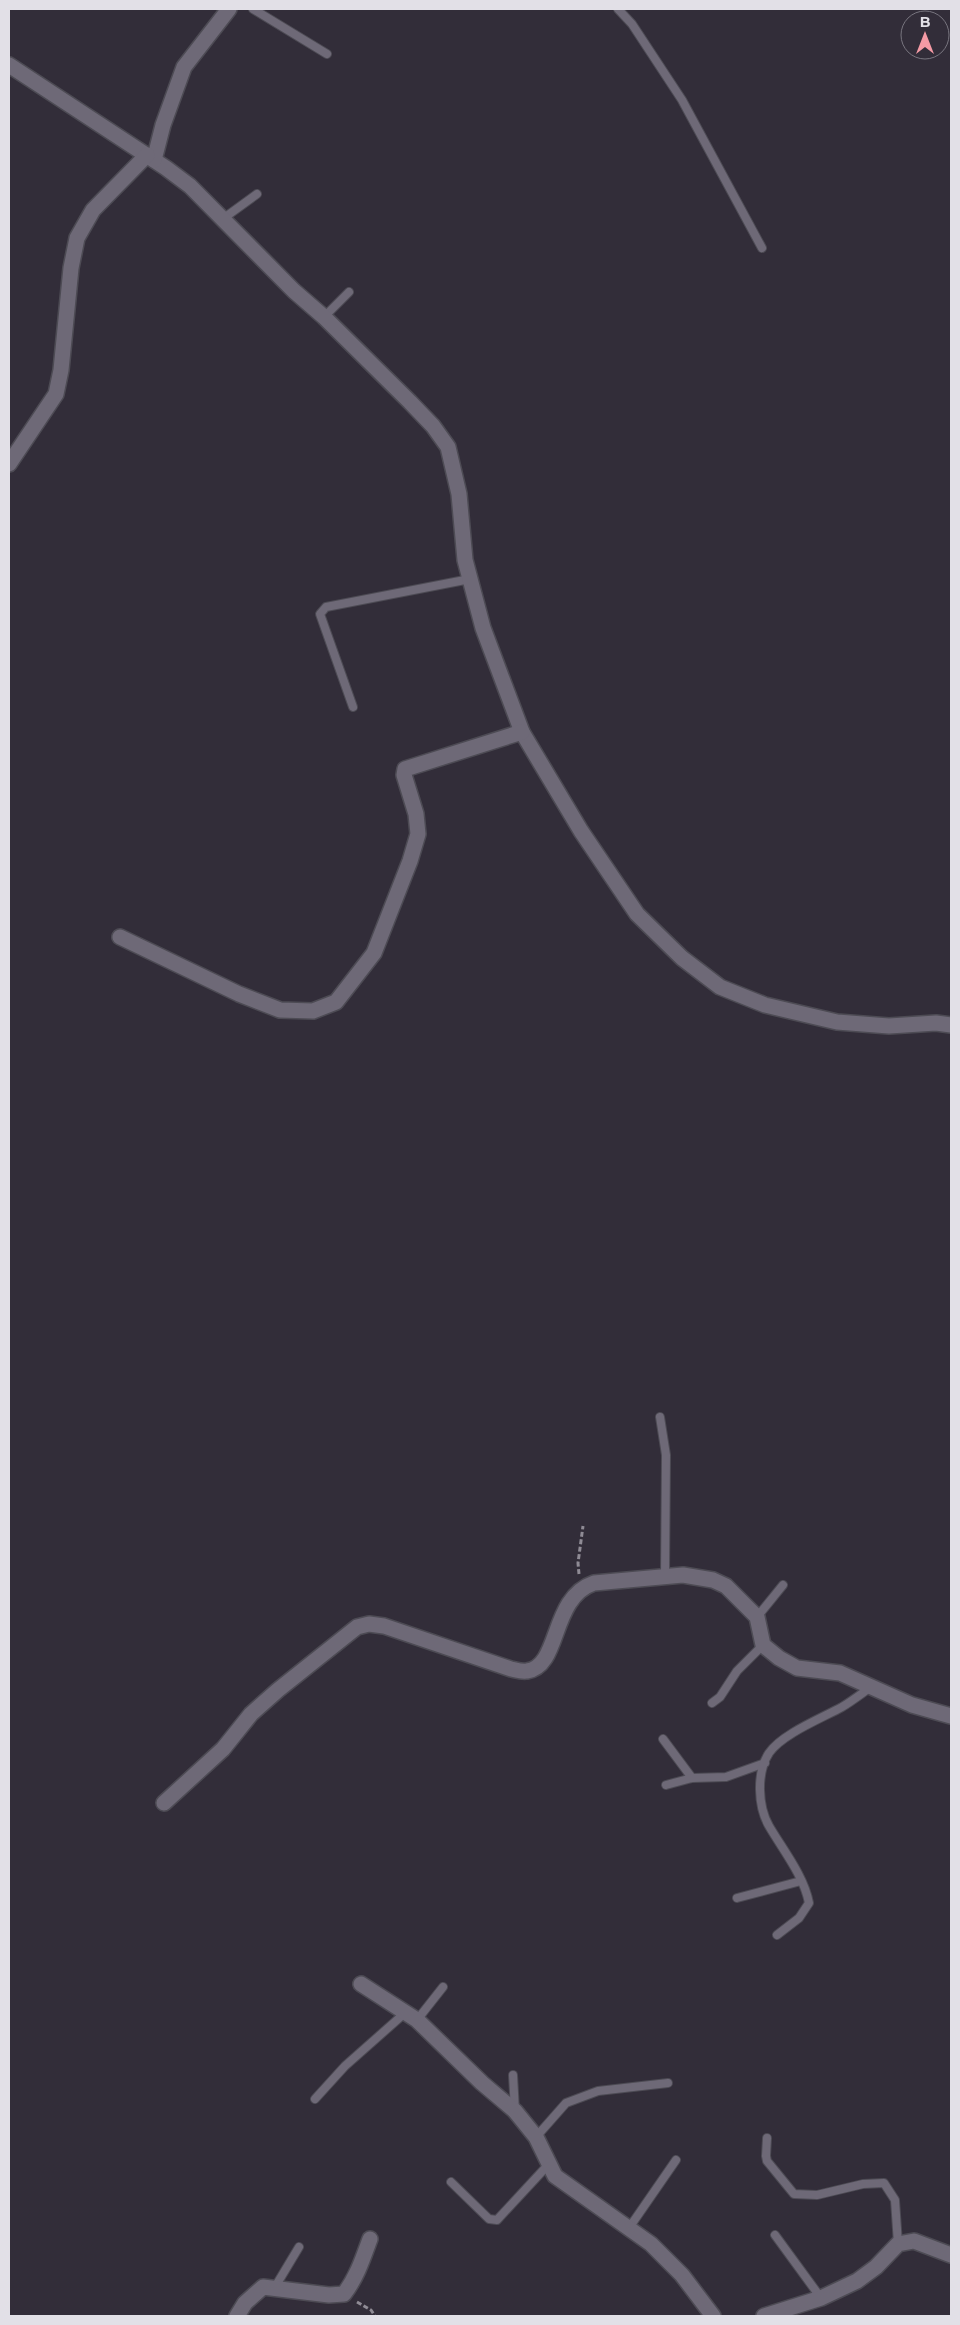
<svg xmlns="http://www.w3.org/2000/svg" width="960" height="2325" font-family="Montserrat,sans-serif">
<style>
.lines{fill:none;stroke-linecap:round;stroke-linejoin:round}
.lane-casing{stroke:#4d4b54;stroke-width:10}
.street-casing{stroke:#4d4b54;stroke-width:18}
.path{stroke:#8f8b95;stroke-width:3;stroke-dasharray:5 2.5;stroke-linecap:butt}
.lane{stroke:#6e6977;stroke-width:8}
.street{stroke:#6e6977;stroke-width:15}
</style>
<rect width="100%" height="100%" fill="#322d39"/>
<g class="lines">
<defs>
<g id="lane">
<polyline points="253,9 327,54"/>
<polyline points="618,9 632,24 682,100 762,248"/>
<polyline points="224,218 257,194"/>
<polyline points="324,317 349,292"/>
<polyline points="353,707 320,614 326,607 470,579"/>
<polyline points="660,1417 666,1455 665,1577"/>
<polyline points="757,1617 783,1585"/>
<polyline points="712,1703 720,1697 737,1671 763,1645"/>
<polyline points="663,1739 692,1778"/>
<polyline points="666,1785 692,1778 726,1777 765,1763"/>
<polyline points="737,1898 801,1881"/>
<path d="M777,1935L799,1918L809,1903C804,1876 783,1850 769,1826C758,1807 756,1773 769,1753C782,1734 822,1718 842,1707C852,1701 861,1694 871,1687"/>
<polyline points="417,2020 443,1987"/>
<polyline points="513,2075 515,2111"/>
<polyline points="315,2099 345,2066 406,2012"/>
<polyline points="536,2137 566,2103 598,2091 668,2083"/>
<polyline points="767,2138 766,2156 767,2161 794,2194 817,2195 863,2184 884,2183 895,2200 898,2244"/>
<polyline points="451,2182 489,2219 497,2220 548,2165"/>
<polyline points="629,2228 676,2160"/>
<polyline points="775,2235 821,2298"/>
<polyline points="275,2287 299,2247"/>
</g>
<g id="street">
<polyline points="9,65 166,168 190,186 294,291 324,317 410,402 433,426 448,447 459,494 465,560 483,628 522,732 581,831 637,914 682,958 720,987 765,1005 837,1022 889,1026 936,1023 951,1025"/>
<polyline points="154,160 163,125 184,67 229,9"/>
<polyline points="9,464 56,394 61,370 71,268 77,238 93,210 147,155"/>
<polyline points="120,937 239,994 280,1010 313,1011 336,1002 374,953 410,861 418,834 416,814 404,775 405,769 522,732"/>
<path d="M164,1803L223,1749L251,1714L278,1690L357,1627L369,1624L384,1626L511,1669C516,1670 522,1672 527,1671C561,1666 550,1598 594,1583L683,1575L713,1580L726,1586L757,1617L763,1645L779,1658L797,1668L840,1673L912,1705L951,1716"/>
<polyline points="361,1984 417,2020 482,2083 515,2111 536,2137 555,2176 651,2244 682,2275 713,2316"/>
<path d="M237,2316L245,2303L263,2287L329,2295L344,2294C357,2277 363,2258 370,2239"/>
<polyline points="764,2316 821,2298 857,2281 876,2267 898,2244 914,2241 951,2255"/>
</g>
</defs>
<use href="#lane" class="lane-casing"/>
<use href="#street" class="street-casing"/>
<g class="path">
<polyline points="579,1574 578,1563 583,1526"/>
<polyline points="357,2302 371,2310 375,2316"/>
</g>
<use href="#lane" class="lane"/>
<use href="#street" class="street"/>
</g>
<rect width="960" height="2325" fill="none" stroke="#e2e0e7" stroke-width="20"/>
<g transform="translate(925 35)"><circle r="24" fill="#322d39" stroke="#78757f"/>
<path d="M0-4L9 19L0 12L-9 19Z" fill="#f49aa5"/>
<text y="-8" font-size="14" font-weight="bold" text-anchor="middle" fill="#e2e0e7">B</text>
</g>
</svg>
